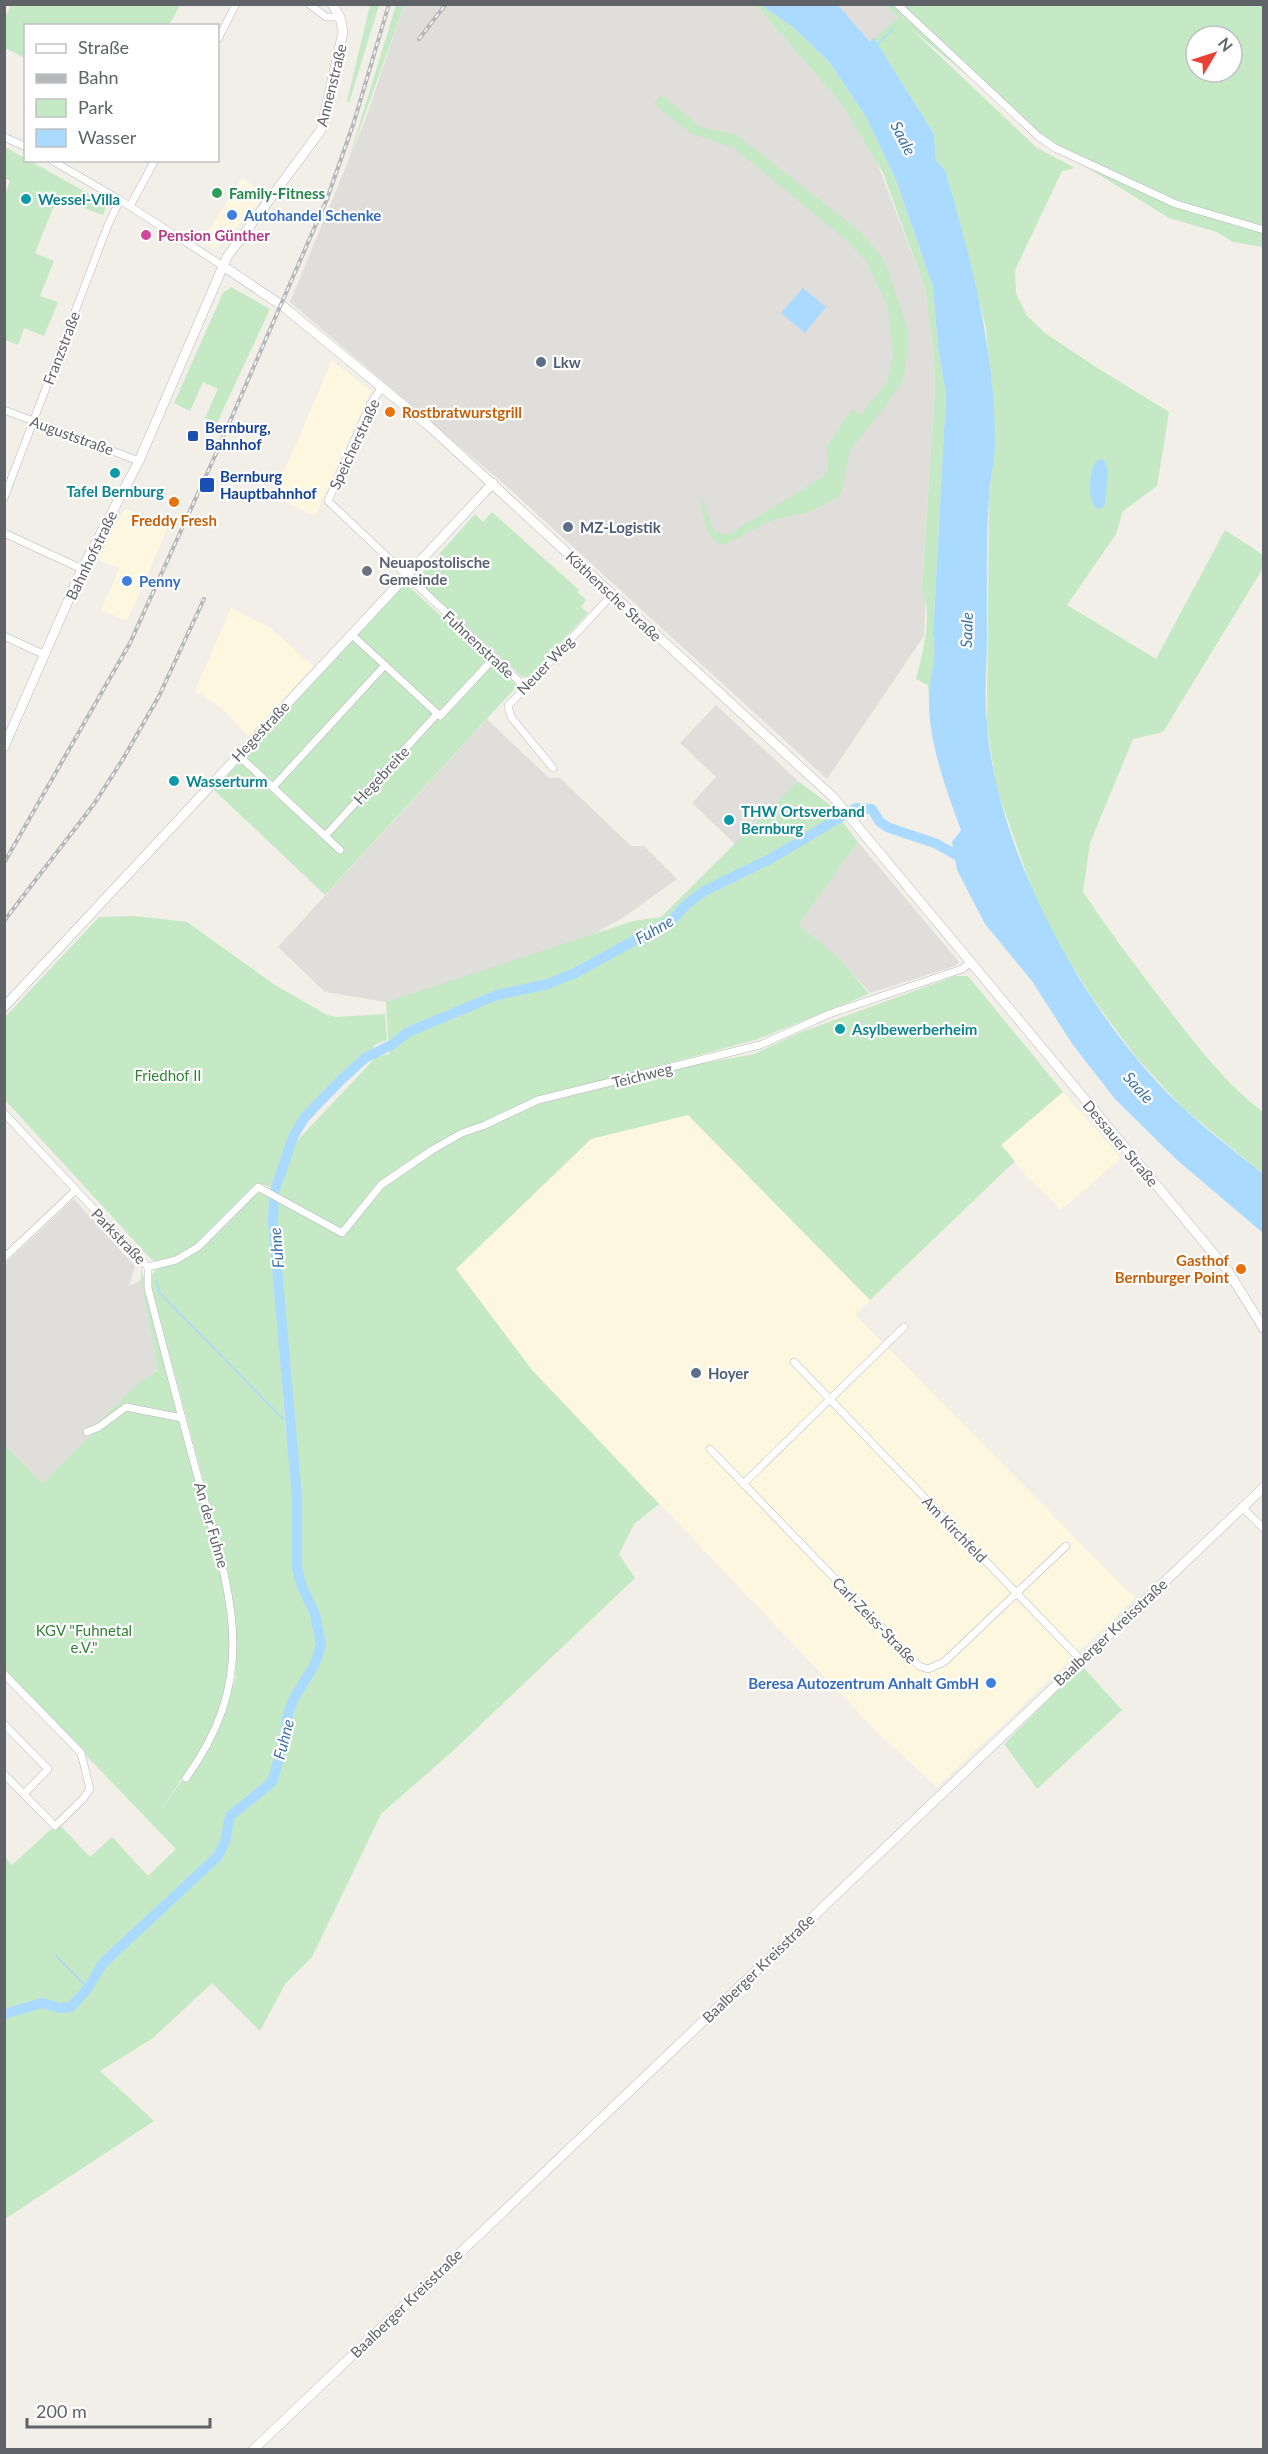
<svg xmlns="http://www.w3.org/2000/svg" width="1268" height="2454" font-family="Lato,sans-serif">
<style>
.commercial{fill:#fef7e0}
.industrial{fill:#e0deda}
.green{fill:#c5e8c5;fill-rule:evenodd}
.water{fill:#aadaff}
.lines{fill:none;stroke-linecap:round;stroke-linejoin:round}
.stream{stroke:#aadaff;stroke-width:1.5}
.river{stroke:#aadaff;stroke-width:10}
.street-casing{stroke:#b5b8bc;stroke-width:8}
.secondary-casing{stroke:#b6babf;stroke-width:10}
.street{stroke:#fff;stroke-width:7}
.secondary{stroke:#fff;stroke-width:9}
.rail-casing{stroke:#b6b7b8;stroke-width:4}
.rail{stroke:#fff;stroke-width:1.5;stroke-dasharray:4.5;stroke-linecap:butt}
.leisure-dot{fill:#2e9e5b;stroke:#fff;stroke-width:2}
.culture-dot{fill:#0f9aa8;stroke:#fff;stroke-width:2}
.shop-dot{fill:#3f7fe0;stroke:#fff;stroke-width:2}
.hotel-dot{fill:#d1479c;stroke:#fff;stroke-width:2}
.service-dot{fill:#5c6f8a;stroke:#fff;stroke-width:2}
.food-dot{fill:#e8710a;stroke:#fff;stroke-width:2}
.transit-dot{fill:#1a4fb4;stroke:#fff;stroke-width:2}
.worship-dot{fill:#6b7280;stroke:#fff;stroke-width:2}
.labels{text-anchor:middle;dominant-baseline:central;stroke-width:4.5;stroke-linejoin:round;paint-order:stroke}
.street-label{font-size:15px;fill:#5f6368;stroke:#fff}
.leisure-label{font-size:15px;font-weight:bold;fill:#27864d;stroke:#fff;text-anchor:start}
.culture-label{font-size:15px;font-weight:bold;fill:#0d838f;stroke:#fff;text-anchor:start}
.shop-label{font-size:15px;font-weight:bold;fill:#366cbe;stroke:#fff;text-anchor:start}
.hotel-label{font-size:15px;font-weight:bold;fill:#b23c85;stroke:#fff;text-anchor:start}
.service-label{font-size:15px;font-weight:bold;fill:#4e5e75;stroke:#fff;text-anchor:start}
.food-label{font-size:15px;font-weight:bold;fill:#c56008;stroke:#fff;text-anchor:start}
.transit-label{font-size:15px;font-weight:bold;fill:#164399;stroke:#fff;text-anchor:start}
.worship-label{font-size:15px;font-weight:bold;fill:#5b616d;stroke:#fff;text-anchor:start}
.park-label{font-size:15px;fill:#348238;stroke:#fff}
.water-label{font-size:16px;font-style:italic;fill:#4174aa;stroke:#fff}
</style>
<rect width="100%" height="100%" fill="#f1efe8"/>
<g class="commercial">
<polygon points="242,178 266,195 219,246 213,249 202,241"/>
<polygon points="332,361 371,391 315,516 273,496"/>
<polygon points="125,509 168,527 127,621 101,610 119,569 99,560 115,524"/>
<polygon points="231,608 270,628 313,666 249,737 221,707 195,691"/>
<polygon points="1063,1092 1121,1158 1061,1210 1024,1174 1000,1143"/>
<polygon points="688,1115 870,1300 855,1315 1135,1598 937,1787 879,1734 532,1370 456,1269 591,1139"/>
</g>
<g class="industrial">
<polygon points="404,5 756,5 843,106 873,152 925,288 934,357 935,388 922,587 926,597 924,636 827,779 503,483 290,302 366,118"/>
<polygon points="838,5 885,5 898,17 870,43"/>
<polygon points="716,705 798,781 737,846 692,803 716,777 680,743"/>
<polygon points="487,719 549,778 560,778 631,846 644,846 677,879 624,917 594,934 473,976 386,1002 325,992 278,947"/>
<polygon points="858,842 959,962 955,966 870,993 839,959 797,925"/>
<polygon points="74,1199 135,1266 129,1286 141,1280 158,1369 142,1381 96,1423 99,1427 42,1483 5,1445 5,1264"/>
</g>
<g class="green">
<polygon points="11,5 11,4 180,5 169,25 26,26 25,58 5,48 5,18"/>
<polygon points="370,5 379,5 349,103 347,101"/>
<polygon points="396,5 404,5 347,165"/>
<path d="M756,5H761L794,28L830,63L866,117L896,180L933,287L938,348L946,394L933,635L936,654L929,700L928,685L916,679C923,653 933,614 922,588L935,388L934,357L925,288L883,173L843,106Z"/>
<path d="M885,5H1263V247L1233,242L1217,232L1169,218L1053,146L909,27L1037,148L1075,168L1062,171L1015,270L1016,294L1027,316L1045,333L1099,369L1169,412L1157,486L1123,511L1116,534L1067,605L1156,659L1225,530L1263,555V568L1163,732L1133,739L1090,843L1083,892C1112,935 1142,975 1173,1015C1201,1051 1227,1085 1263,1112V1174L1181,1106L1136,1057L1096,1003L1057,942L1035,897L996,787L987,724L989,498L995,443L991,378L986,328L945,170L936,160L934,134L874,38L898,17ZM1196,36H1232V72H1196Z"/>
<path d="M660,96L666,98L700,127L737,135L858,230L878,252L888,269L907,327V357L903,380L885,407L850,450L843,486L838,497L812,511L772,520L725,544C705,544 701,510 701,495L714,531L727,535L823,477L828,469L827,447L852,409L860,415L887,382L893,355L888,307L866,261L848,242L734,148L690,133L654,104Z"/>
<polygon points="5,147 107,204 103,215 57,198 35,253 54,261 40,296 58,302 44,336 24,328 18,345 5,340 4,197 10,181 5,178"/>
<polygon points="231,287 270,309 217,423 205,418 218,389 203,382 190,411 174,403 223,293"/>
<polygon points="492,512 579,590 577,592 586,600 581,607 588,613 528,678 521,676 416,580 475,514 483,522"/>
<polygon points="405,583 517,686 325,895 214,790"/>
<path d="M798,781L830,805L858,842L798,925L840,959L869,994L755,1040L643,1070L650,1073L754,1054L799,1033L955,976H968L1063,1092L1001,1145L1015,1161L870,1300L688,1115L591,1139L456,1269L532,1370L659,1504L634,1524L619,1554L635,1578L454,1750L381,1814L312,1957L285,1984L260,2031L212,1983L153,2038L100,2071L154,2121L5,2219V1857L12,1865L58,1823L90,1857L112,1837L148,1876L176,1849L5,1671V1445L42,1483L99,1427L96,1424L142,1380L158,1370L141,1280V1268L224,1577L231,1653L223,1706L208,1740L157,1815L211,1740L236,1678L229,1576L149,1278L158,1268L203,1247L257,1192L270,1197L274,1189L260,1183C241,1202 179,1275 151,1259L5,1100V1017L99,917L135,916L187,922L275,985L325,1014L336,1017L385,1014L387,1040L376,1044L292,1140L285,1162L294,1144L376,1057L389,1054L386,1002L633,921L661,917ZM271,1213L272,1214L292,1481L285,1423Z"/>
<polygon points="1082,1666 1122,1710 1037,1789 1004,1744"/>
</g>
<g class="water">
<path d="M761,5H838L870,42L874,38L934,134L936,160L945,170C971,259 995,348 995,442C995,460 990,479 989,497C986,543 987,590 987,635C987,665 984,695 987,724C996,852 1088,1020 1182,1107C1208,1131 1236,1152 1263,1174V1233L1177,1160L1115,1099L1073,1045L1032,981L985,924L957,870L952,842L961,830C947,792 928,741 929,699C929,675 938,661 933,635L946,394L938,348L933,287L896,180L866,117L830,63L794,28Z"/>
<polygon points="803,288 826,307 805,333 781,313"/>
<path d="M1099,459L1104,460L1108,470L1105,504L1101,509L1096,508C1087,498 1088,468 1099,459Z"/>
</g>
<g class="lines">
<g class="stream">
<polyline points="877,44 894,28"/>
<polyline points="157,1281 159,1292 282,1418 289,1420"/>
<polyline points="56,1956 88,1988"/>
</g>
<polyline class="river" points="4,2014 42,2003 60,2008 71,2007 88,1988 103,1963 218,1856 225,1842 230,1816 272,1782 284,1742 288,1714 293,1700 315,1664 321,1645 315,1614 301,1584 297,1568 297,1498 273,1222 274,1193 293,1137 304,1118 342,1079 365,1058 393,1044 408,1032 497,995 548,984 575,973 672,920 687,904 704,891 770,859 856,808 872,809 879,821 887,827 937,844 956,855 966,853"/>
<defs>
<g id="street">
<polyline points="309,4 326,17 340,17"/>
<polyline points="897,4 1039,137 1055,148 1176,204 1264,230"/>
<polyline points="218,39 236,4"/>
<polyline points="4,137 26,147"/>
<polyline points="51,160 120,200 223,266"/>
<polyline points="130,206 155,160"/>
<polyline points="382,387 370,405 328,501 525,687"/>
<polyline points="4,410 139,461"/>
<polyline points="4,498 108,225 120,200"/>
<polyline points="4,533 82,569"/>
<polyline points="351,634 440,716 494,658"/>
<polyline points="4,636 45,655"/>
<polyline points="238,755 340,850"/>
<polyline points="553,768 511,717 508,706 612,595"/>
<polyline points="273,787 385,665"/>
<polyline points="325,836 437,714"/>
<polyline points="4,1113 148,1267 176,1260 198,1247 258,1187 342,1233 381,1185 432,1150 462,1133 485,1125 538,1100 760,1045 829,1014 962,969 971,962"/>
<polyline points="4,1258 76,1190"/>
<path d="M148,1267V1288C164,1350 180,1412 197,1474C228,1588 264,1671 186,1778"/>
<polyline points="794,1362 1080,1659"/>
<polyline points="87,1432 99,1427 126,1407 182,1418"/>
<polyline points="710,1449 919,1666 928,1669 944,1662 1066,1546"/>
<polyline points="743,1484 904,1327"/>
<polyline points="1242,1507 1264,1529"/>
<polyline points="4,1674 81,1753 90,1789 83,1799 55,1826 4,1774"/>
<polyline points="4,1724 48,1769 24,1794"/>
</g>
<g id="secondary">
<polyline points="223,266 284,307 429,426 833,797 1228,1271 1264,1329"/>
<polyline points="4,747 82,569 139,461 227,257 321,130 343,32 340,17 332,4"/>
<polyline points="4,1007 493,483"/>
<polyline points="253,2450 1264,1487"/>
</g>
</defs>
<use href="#street" class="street-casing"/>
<use href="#secondary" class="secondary-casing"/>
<use href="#street" class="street"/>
<use href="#secondary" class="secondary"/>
<defs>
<g id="rail">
<polyline points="419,39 446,4"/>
<polyline points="4,863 130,643 214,458 327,199 354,122 389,4"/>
<polyline points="4,921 94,804 123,759 159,696 204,599"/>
</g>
</defs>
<use href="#rail" class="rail-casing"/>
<use href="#rail" class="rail"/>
</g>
<circle class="leisure-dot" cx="217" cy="193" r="6"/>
<g class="culture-dot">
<circle cx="26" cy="199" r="6"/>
<circle cx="115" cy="473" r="6"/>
<circle cx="174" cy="781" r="6"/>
<circle cx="729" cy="820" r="6"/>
<circle cx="840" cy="1029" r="6"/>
</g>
<g class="shop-dot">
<circle cx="232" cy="215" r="6"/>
<circle cx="127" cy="581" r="6"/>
<circle cx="991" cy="1683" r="6"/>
</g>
<circle class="hotel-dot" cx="146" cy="235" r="6"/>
<g class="service-dot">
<circle cx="541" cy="362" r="6"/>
<circle cx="568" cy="527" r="6"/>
<circle cx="696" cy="1373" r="6"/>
</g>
<g class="food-dot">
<circle cx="390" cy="412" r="6"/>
<circle cx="174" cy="502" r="6"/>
<circle cx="1241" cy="1269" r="6"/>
</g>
<g class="transit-dot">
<rect x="187" y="430" width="12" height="12" rx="3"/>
<rect x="199" y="477" width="16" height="16" rx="3"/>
</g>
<circle class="worship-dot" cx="367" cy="571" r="6"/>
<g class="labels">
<g class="street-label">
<text transform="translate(331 85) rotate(-76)">Annenstraße</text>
<text transform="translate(61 348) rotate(-69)">Franzstraße</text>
<text transform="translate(72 435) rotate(20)">Auguststraße</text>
<text transform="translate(354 444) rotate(-65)">Speicherstraße</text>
<text transform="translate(91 555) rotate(-64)">Bahnhofstraße</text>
<text transform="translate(614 596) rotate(43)">Köthensche Straße</text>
<text transform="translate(479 644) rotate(43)">Fuhnenstraße</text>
<text transform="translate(545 665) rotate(-46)">Neuer Weg</text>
<text transform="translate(260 731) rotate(-47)">Hegestraße</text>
<text transform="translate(381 775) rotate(-47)">Hegebreite</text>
<text transform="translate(642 1075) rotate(-14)">Teichweg</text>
<text transform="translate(1121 1143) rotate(50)">Dessauer Straße</text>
<text transform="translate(119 1236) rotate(46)">Parkstraße</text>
<text transform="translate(212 1525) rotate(74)">An der Fuhne</text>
<text transform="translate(955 1529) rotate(46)">Am Kirchfeld</text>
<text transform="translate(875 1620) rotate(46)">Carl-Zeiss-Straße</text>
<text transform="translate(1110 1632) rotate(-43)">Baalberger Kreisstraße</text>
<text transform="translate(758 1968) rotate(-44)">Baalberger Kreisstraße</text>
<text transform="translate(406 2303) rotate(-44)">Baalberger Kreisstraße</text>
</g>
<g class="leisure-label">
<text x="229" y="193">Family-Fitness</text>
</g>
<g class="culture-label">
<text x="38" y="199">Wessel-Villa</text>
<text x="115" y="491" text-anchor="middle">Tafel Bernburg</text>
<text x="186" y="781">Wasserturm</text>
<text x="741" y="811">THW Ortsverband<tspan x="741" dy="17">Bernburg</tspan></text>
<text x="852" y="1029">Asylbewerberheim</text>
</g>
<g class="shop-label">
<text x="244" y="215">Autohandel Schenke</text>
<text x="139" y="581">Penny</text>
<text x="979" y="1683" text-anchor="end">Beresa Autozentrum Anhalt GmbH</text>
</g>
<g class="hotel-label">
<text x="158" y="235">Pension Günther</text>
</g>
<g class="service-label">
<text x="553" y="362">Lkw</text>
<text x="580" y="527">MZ-Logistik</text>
<text x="708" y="1373">Hoyer</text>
</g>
<g class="food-label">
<text x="402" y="412">Rostbratwurstgrill</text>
<text x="174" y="520" text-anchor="middle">Freddy Fresh</text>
<text x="1229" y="1260" text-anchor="end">Gasthof<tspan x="1229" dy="17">Bernburger Point</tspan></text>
</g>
<g class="transit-label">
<text x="205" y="427">Bernburg,<tspan x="205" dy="17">Bahnhof</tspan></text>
<text x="220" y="476">Bernburg<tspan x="220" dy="17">Hauptbahnhof</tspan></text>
</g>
<g class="worship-label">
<text x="379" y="562">Neuapostolische<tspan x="379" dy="17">Gemeinde</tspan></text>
</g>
<g class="park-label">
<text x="168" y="1075">Friedhof II</text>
<text x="84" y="1630">KGV "Fuhnetal<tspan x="84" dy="17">e.V."</tspan></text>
</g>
<g class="water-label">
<text transform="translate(904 138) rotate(63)">Saale</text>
<text transform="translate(966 630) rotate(-88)">Saale</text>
<text transform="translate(654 929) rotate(-30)">Fuhne</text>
<text transform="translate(1139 1087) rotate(48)">Saale</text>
<text transform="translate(276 1248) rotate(-95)">Fuhne</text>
<text transform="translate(283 1739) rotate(-76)">Fuhne</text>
</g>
</g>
<rect width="1268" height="2454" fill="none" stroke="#5f6368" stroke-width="12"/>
<rect x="24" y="24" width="195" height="138" fill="#ffffff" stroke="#bfc1c3" stroke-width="1.5"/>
<rect x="36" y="44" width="30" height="9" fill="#ffffff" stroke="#bfc1c3" stroke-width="1.5"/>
<text x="78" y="54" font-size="18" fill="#5f6368">Straße</text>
<rect x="36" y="74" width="30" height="9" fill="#b6b7b8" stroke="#bfc1c3" stroke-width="1.5"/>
<text x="78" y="84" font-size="18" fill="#5f6368">Bahn</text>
<rect x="36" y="99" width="30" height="18" fill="#c5e8c5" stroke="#bfc1c3" stroke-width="1.5"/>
<text x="78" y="114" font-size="18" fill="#5f6368">Park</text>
<rect x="36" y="129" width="30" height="18" fill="#aadaff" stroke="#bfc1c3" stroke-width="1.5"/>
<text x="78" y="144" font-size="18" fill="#5f6368">Wasser</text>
<g transform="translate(1214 54) rotate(51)"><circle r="28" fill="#ffffff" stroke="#bfc1c3" stroke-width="1.5"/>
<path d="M0-4.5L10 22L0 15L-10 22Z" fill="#ea4335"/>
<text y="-9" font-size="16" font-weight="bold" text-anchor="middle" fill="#5f6368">N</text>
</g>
<path d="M27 2418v9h183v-9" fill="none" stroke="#5f6368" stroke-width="3"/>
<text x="36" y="2418" font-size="18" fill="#5f6368" stroke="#ffffff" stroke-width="4.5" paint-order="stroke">200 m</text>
</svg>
